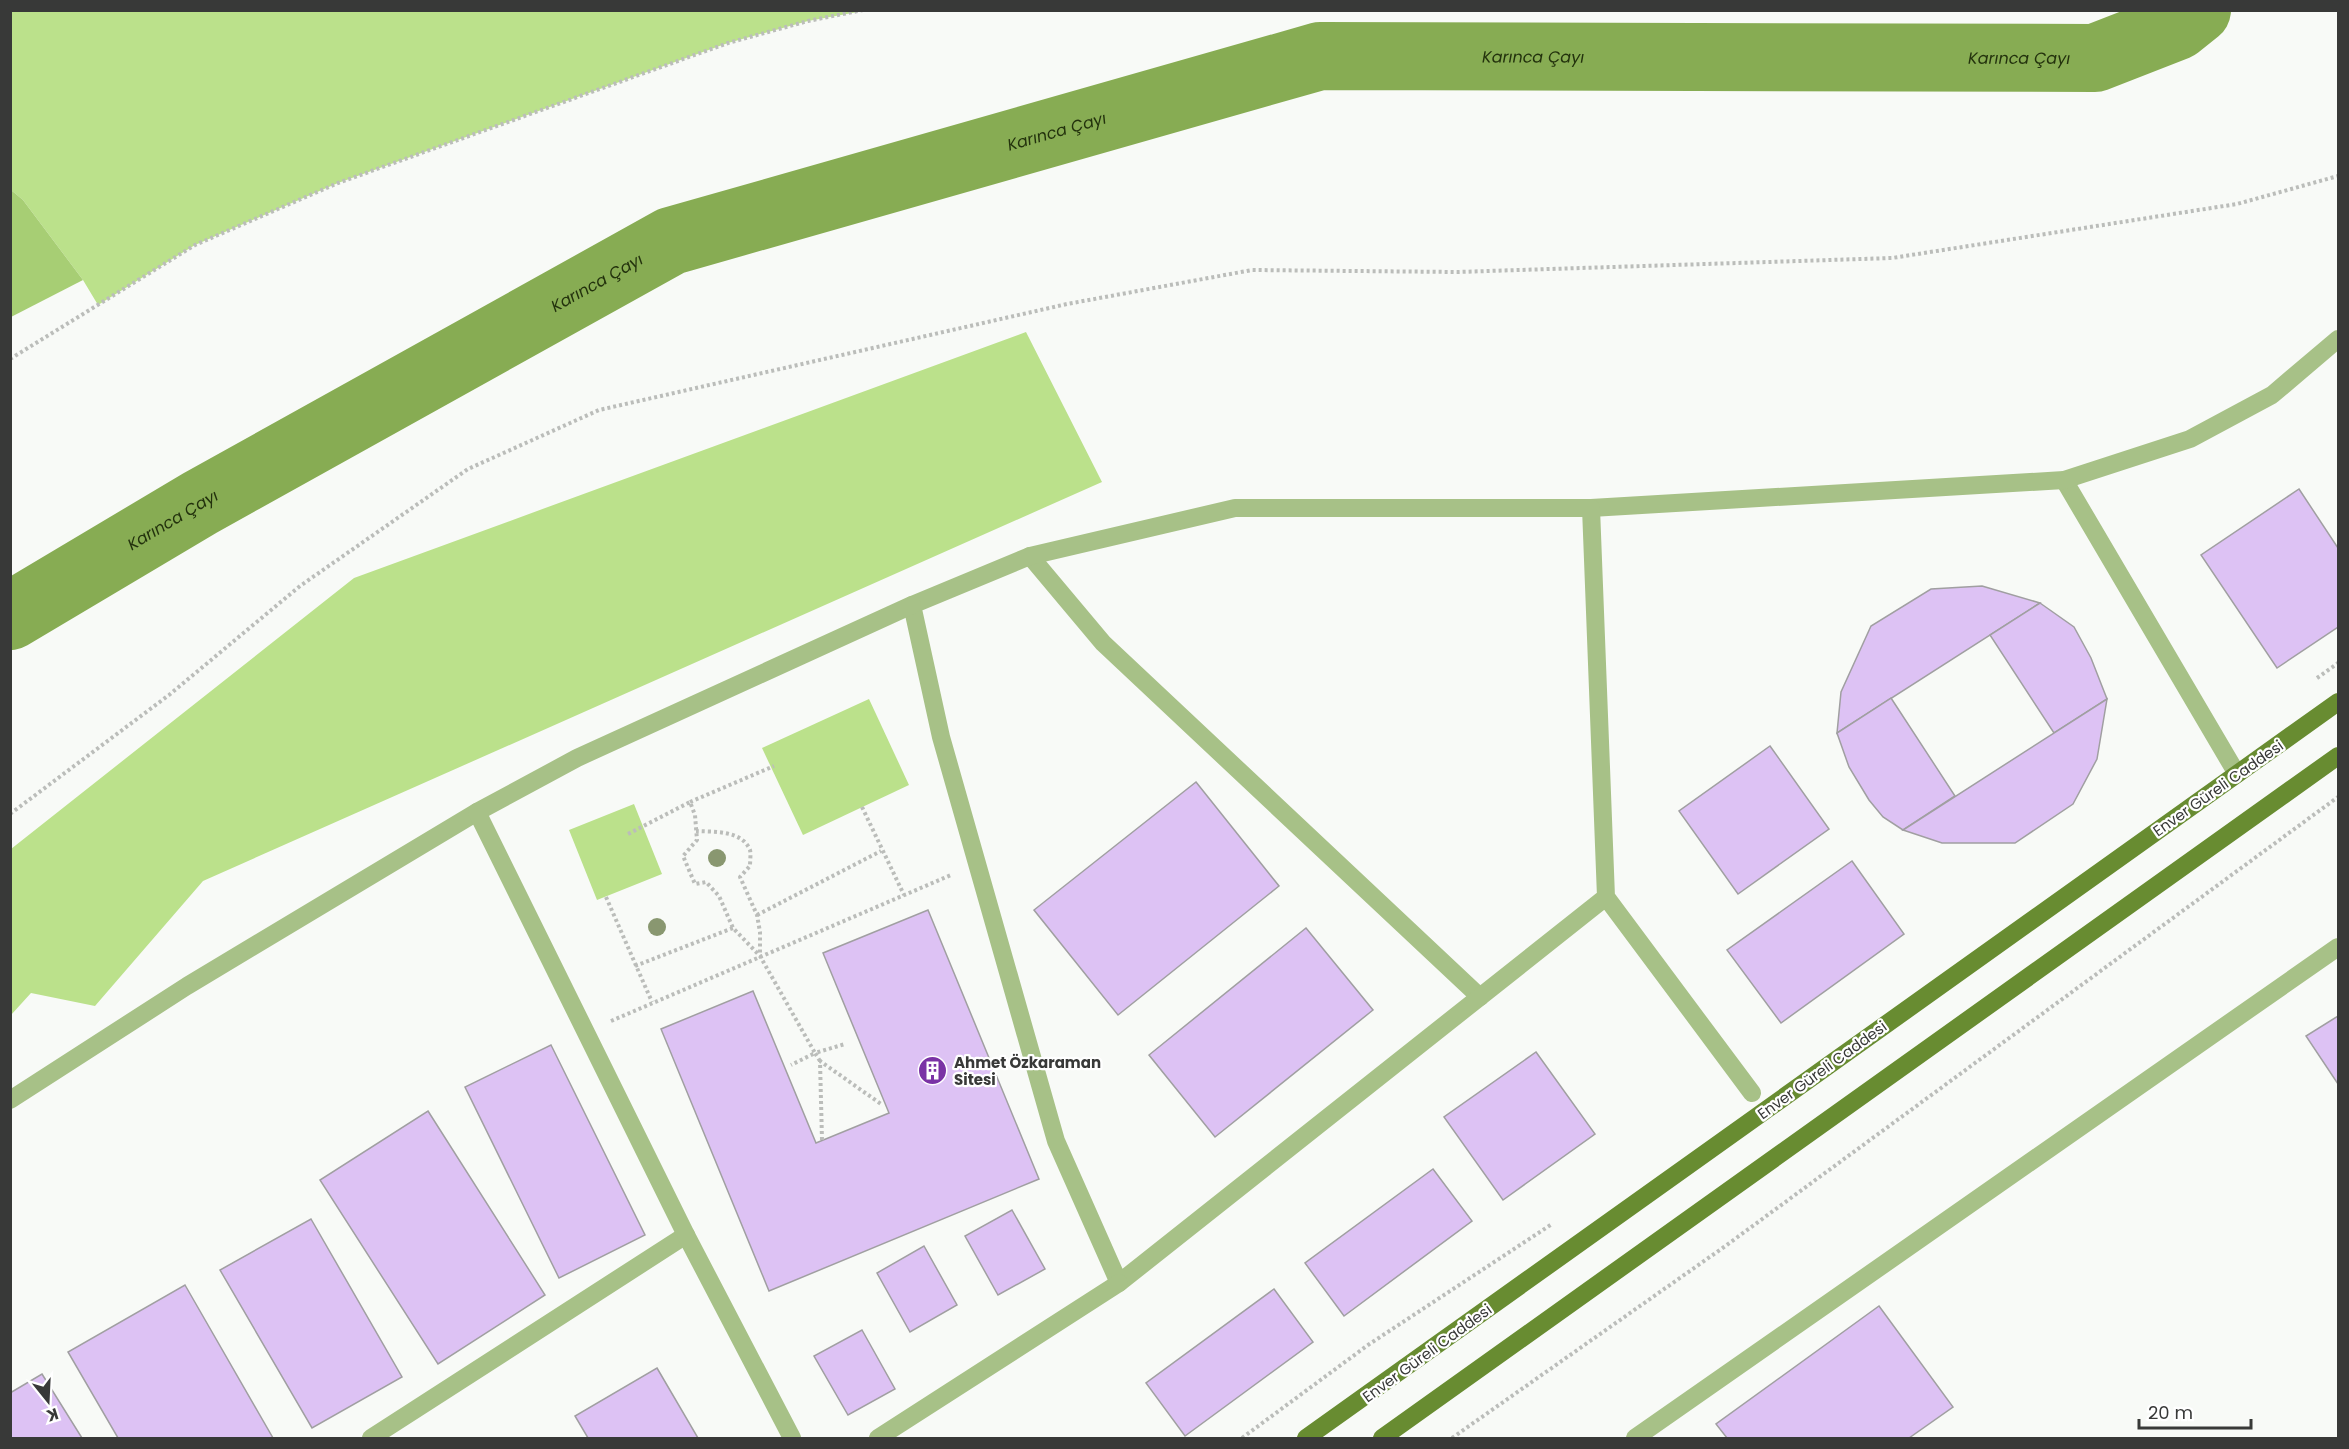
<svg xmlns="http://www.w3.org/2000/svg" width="2349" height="1449" font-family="Poppins,sans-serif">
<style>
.green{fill:#bbe18b}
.forest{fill:#a7ce74}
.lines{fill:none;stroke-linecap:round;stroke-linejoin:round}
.river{stroke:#87ac53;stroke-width:68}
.building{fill:#ddc2f4;stroke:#a09fa1;stroke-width:1.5}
.path{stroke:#bbbdba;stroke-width:4;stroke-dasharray:3 3;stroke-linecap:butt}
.minor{stroke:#a7c187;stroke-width:18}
.major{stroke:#688c31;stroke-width:18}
.tree{fill:#899770}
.labels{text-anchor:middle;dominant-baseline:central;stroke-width:4.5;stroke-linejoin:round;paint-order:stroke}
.street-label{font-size:15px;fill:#383938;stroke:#fff}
.poi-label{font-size:15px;font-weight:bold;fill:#383938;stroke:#fff;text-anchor:start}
.water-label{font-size:16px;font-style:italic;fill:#23320d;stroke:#fff}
</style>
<rect width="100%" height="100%" fill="#f8faf7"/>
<g class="green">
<polygon points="10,11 863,11 808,21 728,43 338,183 195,245 98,305 83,280 23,200 11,190"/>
<polygon points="1026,332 1102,482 203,881 95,1006 31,993 11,1015 11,849 354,578"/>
<polygon points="869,699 909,785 803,835 762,748"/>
<polygon points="634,804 662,874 597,900 569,830"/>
</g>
<polygon class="forest" points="11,190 23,200 83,280 11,317"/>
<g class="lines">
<path class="river" id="s1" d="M10,616L200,503L671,241L1320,56L2095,58L2177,26L2197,10"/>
</g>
<g class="building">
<polygon points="2299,489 2338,548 2338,627 2277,668 2201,555"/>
<polygon points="1982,586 2040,603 1837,733 1841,692 1871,626 1931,589"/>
<polygon points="2040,603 2074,627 2091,658 2107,699 2054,733 1990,635"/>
<polygon points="1891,698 1955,796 1903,830 1883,817 1869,800 1849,767 1837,733"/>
<polygon points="2107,699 2097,759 2073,804 2015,843 1942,843 1903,830"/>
<polygon points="1770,746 1829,829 1738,894 1679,811"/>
<polygon points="1196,782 1279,886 1118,1015 1034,910"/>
<polygon points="1852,861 1904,934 1781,1023 1727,950"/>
<polygon points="928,910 1039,1179 769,1291 661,1029 753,991 816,1143 889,1113 823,953"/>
<polygon points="1306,928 1373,1010 1215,1137 1149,1055"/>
<polygon points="2338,1016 2338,1084 2306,1036"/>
<polygon points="551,1045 645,1235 559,1278 465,1087"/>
<polygon points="1536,1052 1595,1134 1503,1200 1444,1117"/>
<polygon points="428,1111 545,1295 438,1364 320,1180"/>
<polygon points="1433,1169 1472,1221 1344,1316 1305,1263"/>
<polygon points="1012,1210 1045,1269 998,1295 965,1236"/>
<polygon points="311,1219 402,1377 312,1428 220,1270"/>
<polygon points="924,1246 957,1305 910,1332 877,1273"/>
<polygon points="185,1285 273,1438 118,1438 68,1352"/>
<polygon points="1274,1289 1313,1342 1185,1436 1146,1383"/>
<polygon points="1879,1306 1953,1407 1909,1438 1727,1438 1716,1424"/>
<polygon points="862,1330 895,1389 848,1415 814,1356"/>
<polygon points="657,1368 698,1438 588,1438 575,1416"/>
<polygon points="42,1374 82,1438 10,1438 10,1393"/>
</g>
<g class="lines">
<g class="path">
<polyline points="10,359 195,245 338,183 728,43 808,21 863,10"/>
<polyline points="2317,678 2338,663"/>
<polyline points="690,802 774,766"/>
<polyline points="862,807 904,895"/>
<polyline points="10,814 169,695 300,586 468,469 599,410 1067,304 1252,270 1457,272 1892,258 2237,204 2338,176"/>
<path d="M696,831C714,832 742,830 750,850C751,854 750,861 750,866L740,877L757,915L760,932V955"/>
<polyline points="628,834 690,802 695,815 697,840 683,856 695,884 706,882 719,896 733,928 760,956 815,1053 791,1065"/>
<polyline points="606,897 652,1002"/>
<polyline points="757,915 881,851"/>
<polyline points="635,966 733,928"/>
<polyline points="611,1021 951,875"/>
<polyline points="820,1061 815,1053 845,1044"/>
<polyline points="822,1140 820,1061 881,1104"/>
<polyline points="1242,1438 1368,1345 1552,1224"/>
<polyline points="1452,1438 1724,1247 2338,797"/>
</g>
<g class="minor">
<polyline points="2064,480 2237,774"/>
<polyline points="1591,508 2064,480 2190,439 2272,395 2338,339"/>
<polyline points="1030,556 1103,643 1480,997"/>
<polyline points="1606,897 1119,1283 1056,1141 941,737 912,605 1030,556 1235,508 1591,508 1606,897 1752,1093"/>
<polyline points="10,1100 187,986 477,812"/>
<polyline points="371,1438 686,1235"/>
<polyline points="792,1438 686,1235 477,812 577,758 912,605"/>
<polyline points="878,1438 1119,1283"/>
<polyline points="1635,1438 2338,947"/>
</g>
<g class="major">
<polyline points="1306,1438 2338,702"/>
<polyline points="1382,1438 2338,756"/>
</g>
</g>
<g class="tree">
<circle cx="717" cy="858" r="9"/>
<circle cx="657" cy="927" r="9"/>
</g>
<defs>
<symbol id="building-disc" viewBox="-11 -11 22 22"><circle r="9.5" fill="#7a32a5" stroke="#fff"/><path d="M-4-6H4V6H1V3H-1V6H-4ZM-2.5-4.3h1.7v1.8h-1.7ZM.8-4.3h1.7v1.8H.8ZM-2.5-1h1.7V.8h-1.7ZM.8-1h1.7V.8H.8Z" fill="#fff"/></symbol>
</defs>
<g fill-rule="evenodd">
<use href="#building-disc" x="916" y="1054" width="33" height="33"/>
</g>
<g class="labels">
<g class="street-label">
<text transform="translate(2218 788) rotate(-35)">Enver Güreli Caddesi</text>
<text transform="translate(1822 1070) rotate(-36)">Enver Güreli Caddesi</text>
<text transform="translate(1427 1353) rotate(-36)">Enver Güreli Caddesi</text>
</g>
<g class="poi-label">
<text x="954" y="1062">Ahmet Özkaraman<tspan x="954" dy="17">Sitesi</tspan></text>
</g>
<g class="water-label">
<text stroke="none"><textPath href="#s1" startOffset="1648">Karınca Çayı</textPath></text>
<text stroke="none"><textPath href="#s1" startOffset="2134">Karınca Çayı</textPath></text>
<text stroke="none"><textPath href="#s1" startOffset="1161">Karınca Çayı</textPath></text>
<text stroke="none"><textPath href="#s1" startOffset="675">Karınca Çayı</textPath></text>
<text stroke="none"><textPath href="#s1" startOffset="189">Karınca Çayı</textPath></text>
</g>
</g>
<rect width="2349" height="1449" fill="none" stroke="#383938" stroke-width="24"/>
<g transform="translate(48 1401) rotate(162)" stroke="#ffffff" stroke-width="4.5" paint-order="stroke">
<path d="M0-4.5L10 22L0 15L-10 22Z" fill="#383938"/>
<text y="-9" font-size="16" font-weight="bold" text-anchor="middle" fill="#383938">K</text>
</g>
<path d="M2139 1419v9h112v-9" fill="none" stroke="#383938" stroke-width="3"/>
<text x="2148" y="1419" font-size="18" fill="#383938" stroke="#ffffff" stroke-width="4.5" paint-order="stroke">20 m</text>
</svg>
